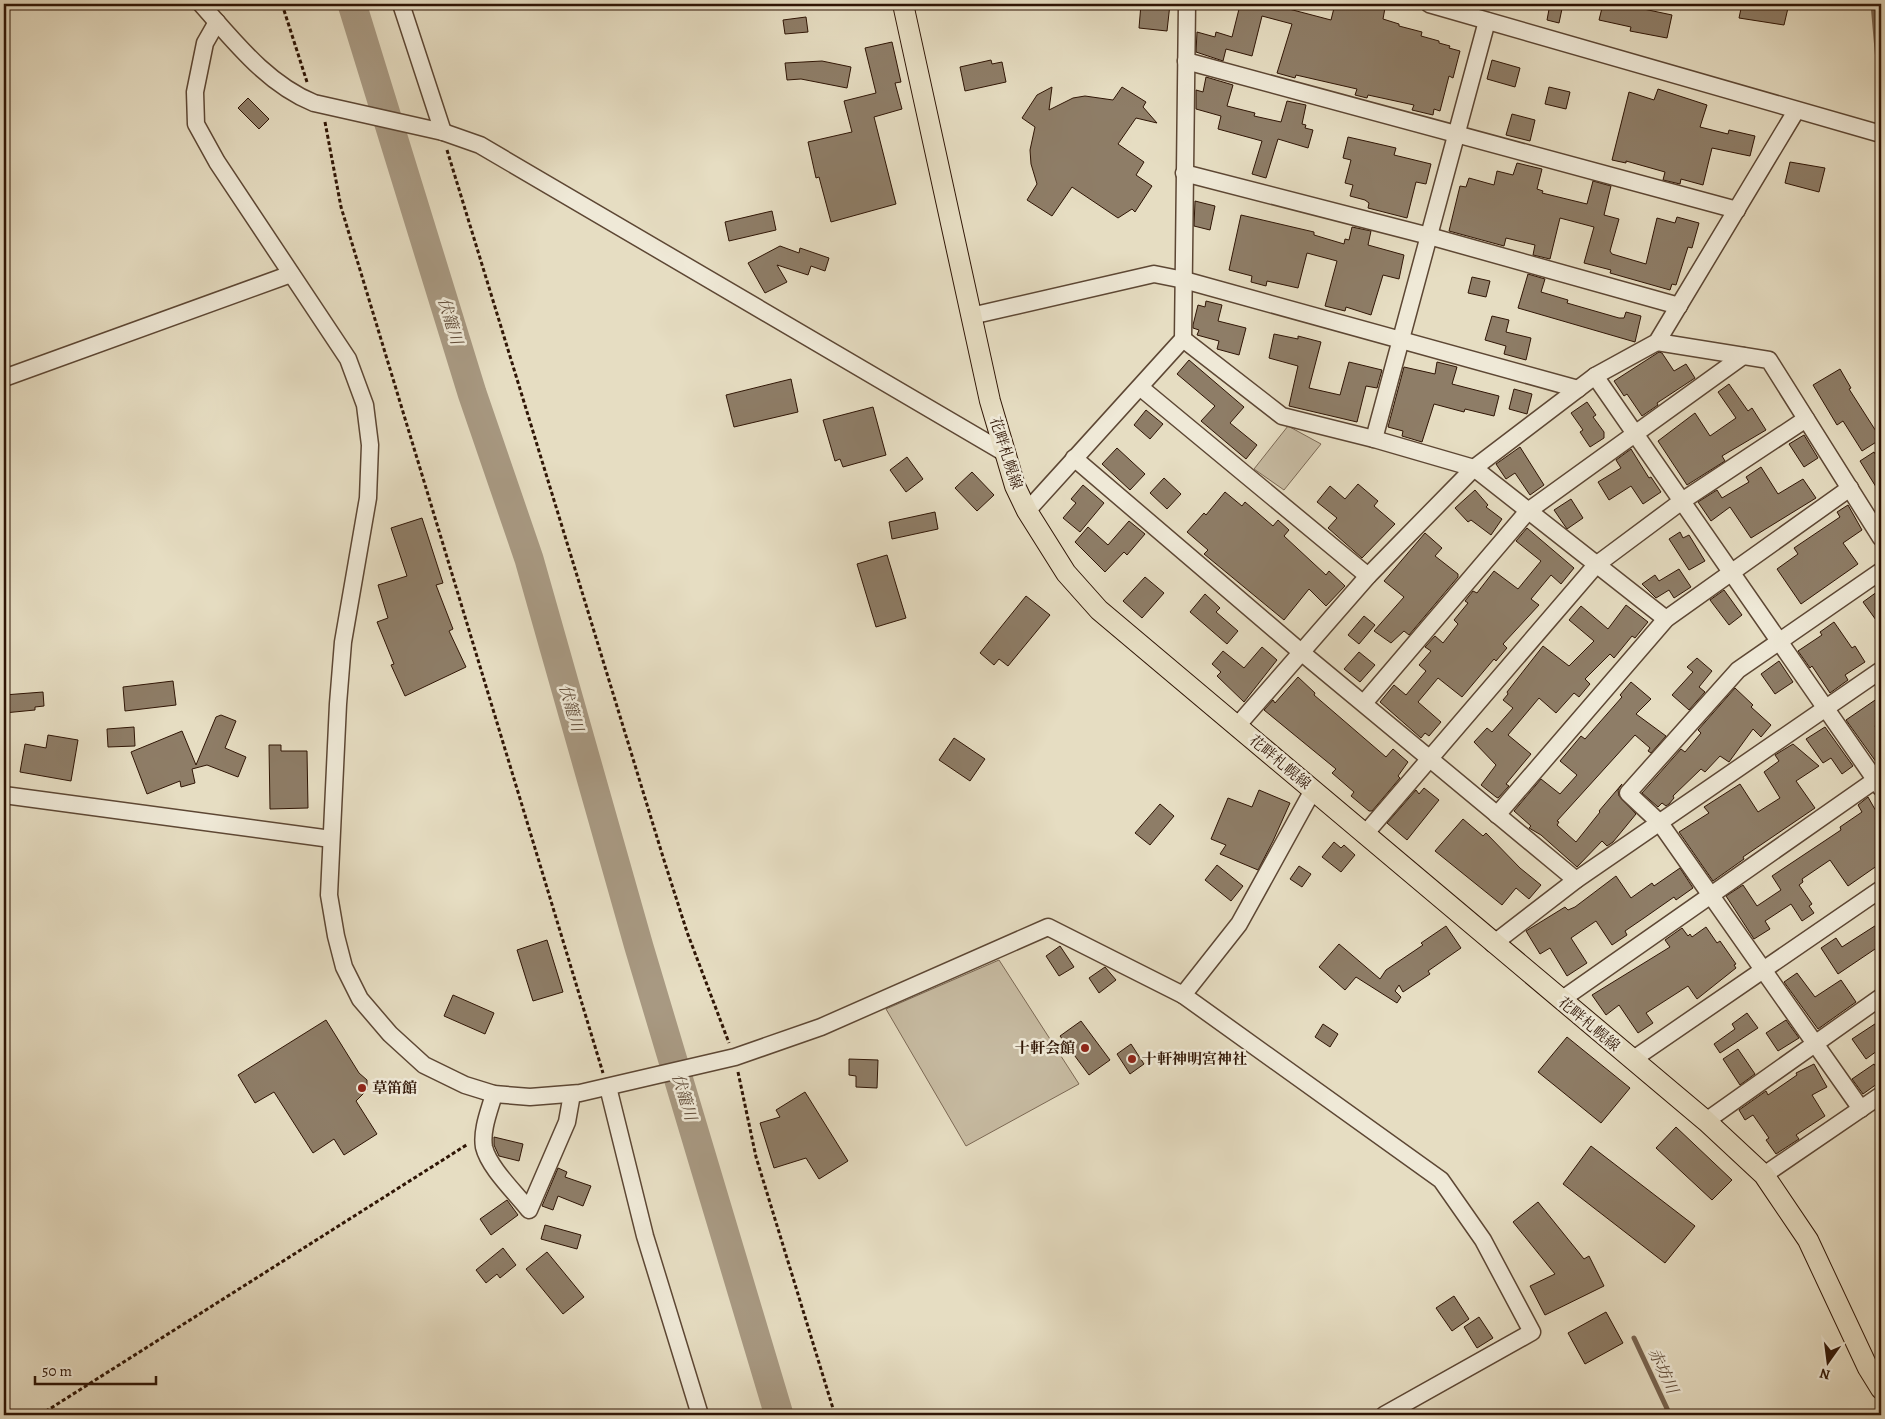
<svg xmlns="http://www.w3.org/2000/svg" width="1885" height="1419" font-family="Alegreya,'Noto Serif JP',serif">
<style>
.green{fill:#c7bba2;stroke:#7b6854}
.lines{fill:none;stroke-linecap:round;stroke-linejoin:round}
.stream{stroke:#786450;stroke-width:5}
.river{stroke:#a89982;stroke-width:29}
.building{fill:#8e7d67;stroke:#2f1505}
.minor-casing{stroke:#5d4734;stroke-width:19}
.major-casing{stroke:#2f1505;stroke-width:22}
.path{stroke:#2f1505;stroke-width:3;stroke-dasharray:4 2.5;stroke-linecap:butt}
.minor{stroke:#efe9d7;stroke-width:16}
.major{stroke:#e6ddc2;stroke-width:20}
.poi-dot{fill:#8f2418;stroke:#efe9d7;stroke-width:2}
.labels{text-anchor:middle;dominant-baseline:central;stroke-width:5;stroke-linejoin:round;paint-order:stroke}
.street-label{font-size:15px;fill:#2f1505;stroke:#efe9d7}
.poi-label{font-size:15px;font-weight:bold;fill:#2f1505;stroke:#efe9d7;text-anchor:start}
.water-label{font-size:16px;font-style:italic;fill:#5f4a37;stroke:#efe9d7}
</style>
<rect width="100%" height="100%" fill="#e6ddc2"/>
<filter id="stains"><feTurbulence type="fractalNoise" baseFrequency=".004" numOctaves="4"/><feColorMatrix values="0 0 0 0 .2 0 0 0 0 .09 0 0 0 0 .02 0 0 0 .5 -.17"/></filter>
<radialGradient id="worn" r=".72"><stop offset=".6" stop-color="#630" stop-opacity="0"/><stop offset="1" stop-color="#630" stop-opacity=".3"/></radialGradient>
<g class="green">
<polygon points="1288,426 1321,444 1284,490 1254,469"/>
<polygon points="999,960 1079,1084 966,1146 886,1009"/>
</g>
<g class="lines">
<g class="stream">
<polyline points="1873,4 1881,95"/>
<polyline points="1634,1338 1670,1415"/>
</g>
<polyline class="river" points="352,4 472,393 529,559 639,947 779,1415"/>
</g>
<g class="building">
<polygon points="1141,4 1170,4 1167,31 1139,28"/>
<polygon points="1234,4 1291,4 1289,9 1331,20 1335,4 1370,4 1385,8 1383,19 1399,24 1399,26 1422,32 1421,36 1439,41 1439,43 1450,46 1449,48 1460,51 1453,78 1449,76 1440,111 1434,109 1433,115 1412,110 1414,105 1368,95 1367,98 1355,95 1357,89 1296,75 1295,78 1277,73 1292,24 1262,16 1252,56 1226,49 1223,61 1196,52 1197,32 1215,37 1216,32 1232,37 1239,9 1233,7"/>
<polygon points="1550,4 1563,4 1559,23 1547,20"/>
<polygon points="1603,4 1620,4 1672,15 1667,38 1630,31 1631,27 1599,20"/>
<polygon points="1742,4 1767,4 1788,8 1784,25 1739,18"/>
<polygon points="806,17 808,32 785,34 783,20"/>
<polygon points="892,42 901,82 895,83 902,109 874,117 896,204 831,222 819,177 816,178 808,142 852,132 844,101 876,93 865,48"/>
<polygon points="991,60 992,64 1002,62 1006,82 965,91 960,67"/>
<polygon points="1492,60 1520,68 1515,87 1487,79"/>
<polygon points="822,61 851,67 847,88 801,79 787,80 785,63"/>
<polygon points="1206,77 1233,85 1227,106 1255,113 1254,116 1281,122 1287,101 1306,105 1302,124 1306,125 1305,128 1313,130 1308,148 1278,139 1266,178 1252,174 1262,141 1218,129 1221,116 1196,109 1196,90 1203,92"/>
<polygon points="1052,87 1049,110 1073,98 1085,96 1113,100 1122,87 1146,102 1143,107 1157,123 1136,118 1118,144 1144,162 1136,175 1152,186 1135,212 1132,209 1118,218 1072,187 1052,216 1027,200 1037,184 1031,164 1030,150 1035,127 1022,118 1037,95"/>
<polygon points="1549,87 1570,92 1566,109 1545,104"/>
<polygon points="1658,89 1707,105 1700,127 1728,134 1729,130 1755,136 1750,156 1712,148 1703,185 1681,179 1680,184 1663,180 1665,172 1626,161 1626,163 1612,160 1629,92 1654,100"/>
<polygon points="248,98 269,119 259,129 238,108"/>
<polygon points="1512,114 1535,120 1530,141 1506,135"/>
<polygon points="1348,137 1396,148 1394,155 1431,164 1426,184 1416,182 1407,218 1368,208 1369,203 1365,200 1350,196 1353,185 1345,183 1351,160 1343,158"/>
<polygon points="1790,162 1825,168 1819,192 1785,183"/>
<polygon points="1517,163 1542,169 1537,189 1543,191 1542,193 1587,204 1593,181 1611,186 1604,215 1619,219 1610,251 1612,254 1646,264 1657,218 1675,223 1677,217 1699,223 1692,248 1688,247 1676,285 1672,284 1670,290 1610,273 1611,270 1584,263 1594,227 1560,218 1550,259 1533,255 1535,245 1506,238 1504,246 1449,231 1460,186 1466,187 1469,178 1494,185 1497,171 1513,175"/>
<polygon points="1195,201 1215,206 1210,230 1194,226"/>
<polygon points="772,211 776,230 729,241 725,222"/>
<polygon points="1241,215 1314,232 1314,235 1344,244 1345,239 1349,240 1352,227 1371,231 1368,245 1404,255 1399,279 1383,275 1371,315 1346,307 1345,311 1325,306 1337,261 1307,253 1298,288 1267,281 1266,286 1251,282 1252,276 1229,270"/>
<polygon points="780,246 799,253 800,248 829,258 825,271 811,266 808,275 777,265 787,282 765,293 748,263"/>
<polygon points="1528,274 1545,279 1541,292 1568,300 1567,303 1619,318 1624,318 1626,312 1641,316 1635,342 1518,308"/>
<polygon points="1472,277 1490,281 1486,297 1468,293"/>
<polygon points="1206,301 1222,305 1218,321 1246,328 1239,355 1217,349 1219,341 1197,335 1199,330 1193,328 1193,325 1198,305 1205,307"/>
<polygon points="1492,316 1509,320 1506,332 1531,338 1526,360 1504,354 1506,346 1485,340"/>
<polygon points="1274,334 1298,339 1298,336 1321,342 1309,388 1340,395 1349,362 1382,370 1377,388 1366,386 1357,422 1289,406 1298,366 1269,358"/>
<polygon points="1659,352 1662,353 1674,371 1686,364 1695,378 1657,403 1658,405 1642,416 1627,394 1624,396 1614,381"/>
<polygon points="1189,360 1244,407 1230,423 1257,445 1246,459 1201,421 1215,406 1177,374"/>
<polygon points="1437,362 1457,367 1452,384 1499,396 1494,416 1465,409 1464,412 1434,404 1422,442 1402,436 1403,431 1388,427 1404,367 1435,374"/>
<polygon points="1840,369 1851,388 1849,389 1881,439 1862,451 1843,421 1837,425 1813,385"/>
<polygon points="791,379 798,412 734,427 726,395"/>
<polygon points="1729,384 1748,411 1752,408 1766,430 1722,456 1725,461 1687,485 1658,441 1695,413 1710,436 1736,418 1718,392"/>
<polygon points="1514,389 1532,394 1527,414 1509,409"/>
<polygon points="1587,402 1596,415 1593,417 1604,432 1604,438 1590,447 1580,432 1583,430 1571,413"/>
<polygon points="873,407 886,455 843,467 840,459 835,461 823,420"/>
<polygon points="1146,410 1163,424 1150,439 1134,425"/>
<polygon points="1804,435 1818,458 1804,467 1789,444"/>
<polygon points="1520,447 1544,485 1530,495 1515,473 1506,479 1496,464"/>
<polygon points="1117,448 1145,474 1130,490 1102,464"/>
<polygon points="1631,449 1649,478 1651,477 1661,492 1643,504 1631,486 1609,500 1598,482 1621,468 1616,460"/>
<polygon points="1874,452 1881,464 1881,495 1860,461"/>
<polygon points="907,457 923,479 906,492 890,470"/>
<polygon points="1761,467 1778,494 1803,479 1816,498 1751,538 1730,507 1711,521 1698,502 1717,490 1722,498 1749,482 1746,477"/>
<polygon points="972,472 994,495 977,511 955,488"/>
<polygon points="1164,478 1181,494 1167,509 1150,493"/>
<polygon points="1358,484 1378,501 1374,506 1395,524 1362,558 1328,528 1337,518 1317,502 1330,486 1345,499"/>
<polygon points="1083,485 1104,503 1080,532 1063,518 1076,503 1071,499"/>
<polygon points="1475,490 1488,505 1486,507 1502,519 1491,535 1471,520 1468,522 1455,508"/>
<polygon points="1225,492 1242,506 1245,502 1273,526 1278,520 1289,530 1284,536 1326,575 1329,571 1345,586 1326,606 1309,589 1284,620 1204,554 1208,550 1187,532 1204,513 1206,515"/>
<polygon points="1571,499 1583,518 1567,529 1554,510"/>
<polygon points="1848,505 1862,530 1843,543 1858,564 1801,604 1777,569 1798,554 1794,548 1840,517 1837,512"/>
<polygon points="935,512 938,529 892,539 889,522"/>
<polygon points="422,518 443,583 436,585 453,629 449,631 466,667 405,696 391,665 394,664 377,622 388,618 378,585 407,576 391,528"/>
<polygon points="1129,521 1145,534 1127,555 1124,552 1105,572 1075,542 1088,527 1108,545"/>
<polygon points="1527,528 1574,568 1561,584 1551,575 1531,599 1539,605 1503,644 1507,648 1496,661 1494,659 1462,697 1438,678 1418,702 1441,722 1429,736 1425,733 1421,738 1380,702 1394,685 1406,695 1426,671 1419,665 1431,651 1425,647 1435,636 1443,643 1458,624 1454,620 1468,603 1465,601 1473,591 1477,593 1494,571 1518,589 1541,561 1516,541"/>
<polygon points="1680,532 1683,538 1689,535 1705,561 1689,570 1669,539"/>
<polygon points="1425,533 1442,548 1435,556 1458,574 1458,577 1409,635 1404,631 1391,643 1374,631 1404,597 1384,581"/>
<polygon points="887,555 906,618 876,627 857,564"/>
<polygon points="1679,569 1691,587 1674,598 1669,590 1656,598 1642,584 1655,575 1659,581"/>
<polygon points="1145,577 1164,593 1142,618 1123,601"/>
<polygon points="1881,589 1881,627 1863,602"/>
<polygon points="1724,590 1742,615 1729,625 1710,600"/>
<polygon points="1205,594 1220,608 1216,612 1238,631 1227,644 1190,612"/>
<polygon points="1026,596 1050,615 1008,666 999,659 994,665 980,653"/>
<polygon points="1626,605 1648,622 1635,638 1632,636 1614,658 1610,654 1585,679 1590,684 1579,697 1574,693 1556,713 1539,698 1508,735 1531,754 1506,784 1509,786 1498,798 1496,797 1481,785 1496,765 1474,742 1487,728 1492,732 1513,708 1503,700 1508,694 1507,692 1543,646 1569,666 1594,641 1569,620 1581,606 1608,629"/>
<polygon points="1364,616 1375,625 1359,644 1348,635"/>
<polygon points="1834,622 1852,648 1855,646 1865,662 1845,675 1848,680 1830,693 1812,666 1810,668 1798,651 1822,635 1820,632"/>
<polygon points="1262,647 1277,660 1244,702 1217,676 1221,672 1212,664 1223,651 1244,668"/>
<polygon points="1359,652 1375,665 1360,682 1344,669"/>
<polygon points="1697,658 1712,671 1699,687 1705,692 1689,710 1672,695 1693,672 1687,667"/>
<polygon points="1779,661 1793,682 1775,694 1761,674"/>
<polygon points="1298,677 1315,693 1314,695 1386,757 1393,749 1408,762 1398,776 1400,778 1372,811 1369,811 1351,796 1354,792 1332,773 1336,769 1264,710 1273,700 1275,703"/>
<polygon points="173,681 176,705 125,711 123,687"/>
<polygon points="1631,682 1651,699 1636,714 1666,736 1651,753 1648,751 1650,748 1635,735 1557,821 1559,822 1557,825 1576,842 1600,812 1599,811 1622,784 1618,790 1619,796 1636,814 1613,842 1607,846 1602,841 1577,867 1541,835 1529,828 1531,826 1514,811 1541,779 1560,794 1577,775 1560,761 1581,736 1585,739 1622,697 1620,695"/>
<polygon points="1735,688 1753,705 1751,707 1771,725 1761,737 1753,729 1729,762 1720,756 1705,772 1701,769 1673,796 1674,798 1669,804 1666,806 1662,803 1658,807 1642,793 1681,749 1685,752 1701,733 1698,730"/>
<polygon points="43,692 44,706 35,707 35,710 4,713 4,695"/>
<polygon points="1881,696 1881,719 1875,726 1881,735 1881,766 1879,766 1846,720"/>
<polygon points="221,715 236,721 225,748 246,757 238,777 207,765 192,769 195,783 181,787 180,781 147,794 131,752 182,731 196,765 216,717"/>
<polygon points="134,727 135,746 108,747 107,729"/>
<polygon points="1825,727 1853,766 1842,774 1831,758 1823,763 1806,739"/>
<polygon points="48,735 78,740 71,781 20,772 25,744 46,748"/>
<polygon points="954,738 985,759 970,781 939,760"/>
<polygon points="1793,744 1819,766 1796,781 1815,808 1743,857 1744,859 1713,881 1679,832 1709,813 1704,807 1740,784 1758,812 1780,798 1764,772 1779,761 1775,755"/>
<polygon points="269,745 281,745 281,751 307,751 308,808 270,809"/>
<polygon points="1424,788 1439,800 1407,840 1387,823 1416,790 1419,794"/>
<polygon points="1259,790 1290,803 1273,841 1258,870 1220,854 1226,845 1211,839 1228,798 1252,807"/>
<polygon points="1868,797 1881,820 1881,863 1848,886 1830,860 1802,879 1803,882 1799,885 1812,904 1809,906 1814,913 1802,921 1791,904 1765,921 1770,929 1754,939 1726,896 1743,885 1757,906 1781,890 1772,876 1841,830 1840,827 1862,812 1858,805"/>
<polygon points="1160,804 1174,816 1150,845 1135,833"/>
<polygon points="1463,819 1483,836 1486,833 1520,868 1541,885 1529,899 1516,888 1502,905 1435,851"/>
<polygon points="1334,842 1341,848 1344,845 1355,855 1341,872 1322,857"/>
<polygon points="1217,865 1243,886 1231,901 1205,880"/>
<polygon points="1299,866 1311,874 1302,887 1290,879"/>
<polygon points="1680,868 1693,888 1676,900 1674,897 1644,918 1625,931 1627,935 1612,945 1596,921 1571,938 1587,963 1567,976 1550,948 1540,954 1526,931 1565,907 1568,910 1575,907 1616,876 1631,898 1652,883 1654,886"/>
<polygon points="1881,922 1881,945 1838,974 1821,948 1836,938 1842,947"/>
<polygon points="1446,926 1461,948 1428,971 1430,974 1403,992 1399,985 1395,991 1401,997 1397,1003 1356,977 1345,990 1319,967 1339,944 1380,979 1386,970 1423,945 1421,943"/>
<polygon points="1706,927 1717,943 1720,941 1736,964 1734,965 1736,968 1697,999 1688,986 1646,1013 1653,1023 1638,1033 1619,1005 1606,1015 1592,995 1670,947 1665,940 1682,928 1688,936 1690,934 1692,937"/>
<polygon points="547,940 563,992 533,1001 517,950"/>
<polygon points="1060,946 1074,967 1059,976 1046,956"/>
<polygon points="1105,967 1116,980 1099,993 1089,978"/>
<polygon points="1797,973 1815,997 1841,980 1856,1002 1818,1029 1784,982"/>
<polygon points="453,995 494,1013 485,1034 444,1016"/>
<polygon points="1747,1013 1758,1028 1720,1053 1714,1044 1735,1029 1732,1024"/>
<polygon points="326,1020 359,1073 367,1080 367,1090 356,1101 377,1134 344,1155 334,1139 313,1153 274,1092 255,1103 238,1075"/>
<polygon points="1786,1020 1799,1038 1778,1051 1766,1033"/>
<polygon points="1881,1020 1881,1048 1866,1059 1852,1039"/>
<polygon points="1081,1021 1110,1060 1089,1075 1060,1036"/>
<polygon points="1323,1024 1338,1034 1330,1047 1315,1037"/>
<polygon points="1567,1037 1630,1088 1601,1123 1538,1072"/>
<polygon points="1131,1044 1144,1064 1130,1074 1117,1054"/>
<polygon points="1738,1049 1755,1074 1740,1085 1723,1059"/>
<polygon points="849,1059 878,1060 877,1088 856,1087 856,1076 849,1075"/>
<polygon points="1814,1064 1827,1087 1812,1095 1825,1116 1796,1135 1799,1139 1776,1154 1766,1140 1769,1138 1753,1115 1745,1120 1739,1110 1766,1091 1768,1095 1797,1075 1796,1073"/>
<polygon points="1874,1064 1881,1074 1881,1081 1863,1094 1852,1079"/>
<polygon points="805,1092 848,1161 819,1179 806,1158 774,1168 760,1123 780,1117 776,1110"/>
<polygon points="1676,1127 1732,1180 1712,1200 1656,1148"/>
<polygon points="494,1137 523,1144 519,1161 499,1156 494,1145"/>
<polygon points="1591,1146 1695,1226 1665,1263 1563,1184"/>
<polygon points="558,1168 567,1172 565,1177 591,1186 583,1206 558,1196 553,1210 542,1206"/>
<polygon points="507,1200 518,1215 491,1235 480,1219"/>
<polygon points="1538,1202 1584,1259 1589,1256 1604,1286 1545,1315 1530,1286 1555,1274 1513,1222"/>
<polygon points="545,1225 581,1235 577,1249 541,1239"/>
<polygon points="503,1248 516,1265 500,1278 497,1274 486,1283 476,1270"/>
<polygon points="547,1252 584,1297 563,1314 526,1269"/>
<polygon points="1454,1296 1469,1319 1452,1331 1436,1308"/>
<polygon points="1606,1312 1623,1343 1585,1364 1568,1333"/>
<polygon points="1479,1317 1493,1338 1477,1348 1464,1327"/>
</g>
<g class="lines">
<defs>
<g id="minor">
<path d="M201,4C234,41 267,84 314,103L443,132L480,145L1005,453"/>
<polyline points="401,4 443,132"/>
<polyline points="1429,4 1881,134"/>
<polyline points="217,22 205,43 195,92 196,124 217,162 348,359 365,405 370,445 368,498 343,642 338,704 329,895 336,936 344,967 360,999 390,1034 424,1065 465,1085 494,1094 530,1097 580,1093 735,1057 821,1027 1048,927 1183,995 1239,924 1313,790"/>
<polyline points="1186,61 1737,210"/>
<polyline points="1184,173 1429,236 1679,306"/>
<polyline points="971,316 1154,274 1184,280 1578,389"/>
<polyline points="1183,339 1282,416 1374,439 1474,468 1666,619"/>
<polyline points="1657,342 1769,360 1881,538"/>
<polyline points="1595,376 1881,788"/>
<polyline points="4,378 291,274"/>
<polyline points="1141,388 1368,576"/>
<polyline points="1374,439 1487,21"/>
<polyline points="1074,458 1301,652 1576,880"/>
<polyline points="1027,511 1183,339 1187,4"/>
<polyline points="1364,703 1528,511 1743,356"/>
<polyline points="1237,726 1368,576 1474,468 1595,376 1657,342 1796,111"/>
<polyline points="4,795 331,839"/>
<polyline points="1497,815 1666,619 1850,488"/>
<polyline points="1365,834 1596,565 1682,501 1806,419"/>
<polyline points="1493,944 1576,880 1881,670"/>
<polyline points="1183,995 1441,1180 1483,1240 1532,1332 1384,1415"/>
<polyline points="1561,1000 1881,776"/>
<polyline points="1632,1060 1881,889"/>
<polyline points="608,1087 645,1236 700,1415"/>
<path d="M494,1094C490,1109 481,1130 484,1147C489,1168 516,1193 529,1210L567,1122L572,1094"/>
<polyline points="1861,1109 1660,823 1628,793 1738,670 1881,571"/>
<polyline points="1706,1121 1881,997"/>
<polyline points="1764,1175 1881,1095"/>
</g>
<polyline id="major" points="903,4 990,401 1015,486 1027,511 1066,573 1099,610 1706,1121 1764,1175 1808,1240 1868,1368 1881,1389"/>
</defs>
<use href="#minor" class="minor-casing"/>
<use href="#major" class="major-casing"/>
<g class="path">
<polyline points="282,4 307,82"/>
<polyline points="325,122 341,207 603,1073"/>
<polyline points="447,150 663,857 687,932 729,1043"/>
<polyline points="738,1072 756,1157 835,1415"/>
<polyline points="40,1415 468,1144"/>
</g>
<use href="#minor" class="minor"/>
<use href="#major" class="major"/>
</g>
<g class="poi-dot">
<circle cx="1085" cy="1048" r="5"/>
<circle cx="1132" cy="1059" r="5"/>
<circle cx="362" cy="1088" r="5"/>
</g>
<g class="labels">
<g class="street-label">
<text transform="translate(1006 453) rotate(72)">花畔札幌線</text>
<text transform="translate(1280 762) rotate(40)">花畔札幌線</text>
<text transform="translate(1589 1024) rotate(40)">花畔札幌線</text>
</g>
<g class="poi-label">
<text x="1075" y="1048" text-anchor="end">十軒会館</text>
<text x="1142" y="1059">十軒神明宮神社</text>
<text x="372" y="1088">草笛館</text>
</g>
<g class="water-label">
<text transform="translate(450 321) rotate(73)">伏籠川</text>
<text transform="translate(571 708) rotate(74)">伏籠川</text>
<text transform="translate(684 1097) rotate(73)">伏籠川</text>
<text transform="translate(1663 1371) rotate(65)">赤坊川</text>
</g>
</g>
<rect width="1885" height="1419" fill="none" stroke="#e6ddc2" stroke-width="20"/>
<rect x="5" y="5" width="1875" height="1409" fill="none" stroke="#2f1505" stroke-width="2.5"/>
<rect x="10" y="10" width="1865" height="1399" fill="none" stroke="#2f1505"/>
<g transform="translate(1828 1362) rotate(194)" stroke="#efe9d7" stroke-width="4" paint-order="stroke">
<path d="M0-4L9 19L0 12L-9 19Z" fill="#2f1505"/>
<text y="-8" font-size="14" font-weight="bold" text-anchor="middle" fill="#2f1505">N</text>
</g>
<path d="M35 1376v8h121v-8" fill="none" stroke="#2f1505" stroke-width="2.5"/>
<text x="42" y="1376" font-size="15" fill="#2f1505" stroke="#efe9d7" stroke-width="4" paint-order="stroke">50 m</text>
<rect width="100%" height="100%" filter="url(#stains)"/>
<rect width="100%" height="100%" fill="url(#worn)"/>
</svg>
